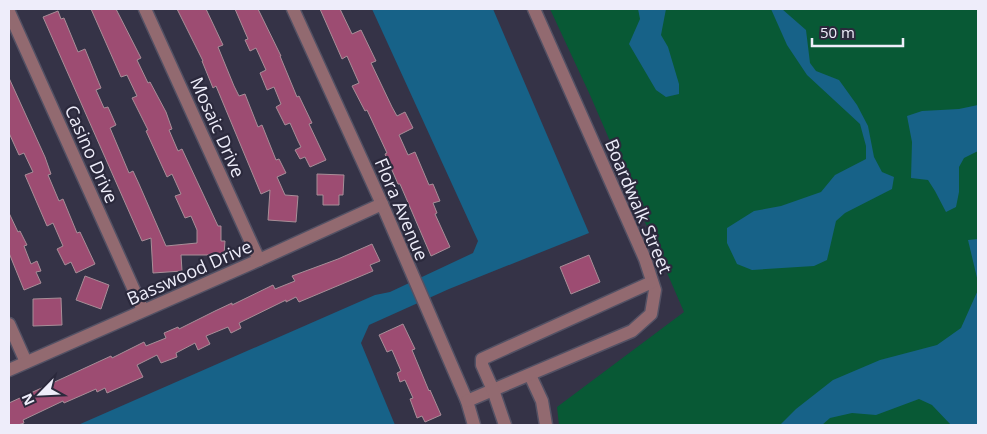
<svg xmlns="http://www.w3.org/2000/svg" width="987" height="434" font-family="'Open Sans',sans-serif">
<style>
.green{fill:#085935}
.water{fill:#176288}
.building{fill:#9d4c72;stroke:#a88e98}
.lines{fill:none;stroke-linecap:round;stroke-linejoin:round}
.minor-casing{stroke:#535164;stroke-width:15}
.minor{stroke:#926a70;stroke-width:12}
.labels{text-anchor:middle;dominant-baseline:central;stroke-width:4.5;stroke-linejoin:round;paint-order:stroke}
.street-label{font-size:18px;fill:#eeedfa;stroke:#2b293c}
</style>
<rect width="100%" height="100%" fill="#353347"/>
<polygon class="green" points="550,9 978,9 978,425 559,425 557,407 684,312 590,95"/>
<g class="water">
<polygon points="372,9 493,9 589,233 449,289 369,325 361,343 395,425 78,425 375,295 390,292 473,253 478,241"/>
<polygon points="638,9 666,9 661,35 668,47 679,84 679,94 666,97 656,90 629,44 640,19"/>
<polygon points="771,9 782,9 806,30 810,63 816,71 839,80 857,105 868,126 874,157 882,172 894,177 892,189 845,213 836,221 827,260 814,266 752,270 737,264 727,243 727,228 754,211 781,206 821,192 835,175 866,159 866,146 860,124 807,75 787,45"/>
<polygon points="978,105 978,151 964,158 959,167 959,192 956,207 946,212 935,191 928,180 911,178 912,142 907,116 922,111 959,109"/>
<polygon points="978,239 978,282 968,240"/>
<polygon points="978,290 978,425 951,425 932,405 919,399 876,415 852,413 830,418 822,425 780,425 796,409 833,380 880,360 937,345 961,328"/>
</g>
<g class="building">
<polygon points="91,9 116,9 141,58 137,60 148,83 150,82 166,112 172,129 169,130 178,151 182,149 218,226 221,226 221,241 225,241 224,255 181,255 182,271 153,273 151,238 142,241 43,17 58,11 61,19 64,18 78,52 85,49 101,88 96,90 104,108 108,107 116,125 110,128 129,173 133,171 139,184 166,246 197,243 197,230 191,216 185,218 175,196 181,194 172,174 167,177 146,131 148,130 132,98 137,96 127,75 121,77"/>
<polygon points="177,9 206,9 223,45 218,47 234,86 239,96 245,94 258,127 262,125 276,160 279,159 286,173 277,177 285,195 298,196 296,222 268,220 270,190 261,194 216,86 213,88 202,61 203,61"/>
<polygon points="235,9 258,9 281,56 280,56 297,97 299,96 312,123 309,124 326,160 310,167 305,157 300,159 295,150 301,147 298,141 290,123 285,125 276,107 281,104 274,87 267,90 260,73 266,70 256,48 250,51 245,40 248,39"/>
<polygon points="320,9 340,9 352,34 361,30 376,61 371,63 392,107 397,116 405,112 413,128 399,135 408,155 415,152 429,185 433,184 440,201 433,203 437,213 435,214 450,247 431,256 400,184 398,184 385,154 387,153 367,110 365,111 352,86 359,83 347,56 342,59"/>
<polygon points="9,78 45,157 51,174 48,175 59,201 63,199 77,233 80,232 95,264 76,273 71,262 65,265 57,249 63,246 53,223 47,226 25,175 33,172 24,153 19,155 9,133"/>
<polygon points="317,174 344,175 343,195 339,195 339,205 323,205 323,195 317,195"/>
<polygon points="9,213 18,232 20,231 27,245 24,246 31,264 37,261 41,271 36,272 41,283 24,290 9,253"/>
<polygon points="372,244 380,261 370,265 373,271 299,302 296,297 286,302 286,300 239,323 241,328 231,333 228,327 206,336 210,344 198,350 195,343 176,353 177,357 161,363 157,355 137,365 143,377 107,393 105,388 97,392 96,389 64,403 63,401 23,420 24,423 18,425 9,425 9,403 111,356 112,358 144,342 146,346 166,338 164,333 178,327 179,329 215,311 232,303 232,305 273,285 275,289 295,281 292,276 338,259"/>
<polygon points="589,255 600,282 571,294 560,267"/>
<polygon points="85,276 109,285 101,309 76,300"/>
<polygon points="61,298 62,325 33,326 33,299"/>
<polygon points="403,324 415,349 412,350 429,391 430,390 441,415 425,422 422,416 417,418 410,399 413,398 405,380 400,382 397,373 401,371 392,350 387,352 379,335"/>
</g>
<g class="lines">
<defs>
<g id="minor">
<polyline points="145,9 259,260"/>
<polyline points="293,9 382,204 467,401 474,425"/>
<polyline points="9,12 143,310"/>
<polyline points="9,324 26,362"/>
<polyline points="9,370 259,260 382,204"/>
<polyline points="530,375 542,401 546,425"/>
<polyline points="467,401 632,331 651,314 655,290 645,259 534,9"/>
<polyline points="505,425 493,390 482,365 482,359 652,282"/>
</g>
</defs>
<use href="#minor" class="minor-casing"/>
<use href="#minor" class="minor"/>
</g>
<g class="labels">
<g class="street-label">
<text transform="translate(218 127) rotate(66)">Mosaic Drive</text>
<text transform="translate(92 154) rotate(66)">Casino Drive</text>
<text transform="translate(639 206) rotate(67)">Boardwalk Street</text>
<text transform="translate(402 209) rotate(67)">Flora Avenue</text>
<text transform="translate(189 272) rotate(-24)">Basswood Drive</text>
</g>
</g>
<rect width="987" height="434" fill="none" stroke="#eeedfa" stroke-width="20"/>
<g transform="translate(40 394) rotate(246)" stroke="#2b293c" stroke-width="4" paint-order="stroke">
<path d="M0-4L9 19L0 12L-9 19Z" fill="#eeedfa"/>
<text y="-8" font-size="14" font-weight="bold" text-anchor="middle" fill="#eeedfa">N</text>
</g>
<path d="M812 38v8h91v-8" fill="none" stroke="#eeedfa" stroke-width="2.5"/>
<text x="820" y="38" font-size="15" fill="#eeedfa" stroke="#2b293c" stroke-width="4" paint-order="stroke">50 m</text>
</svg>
